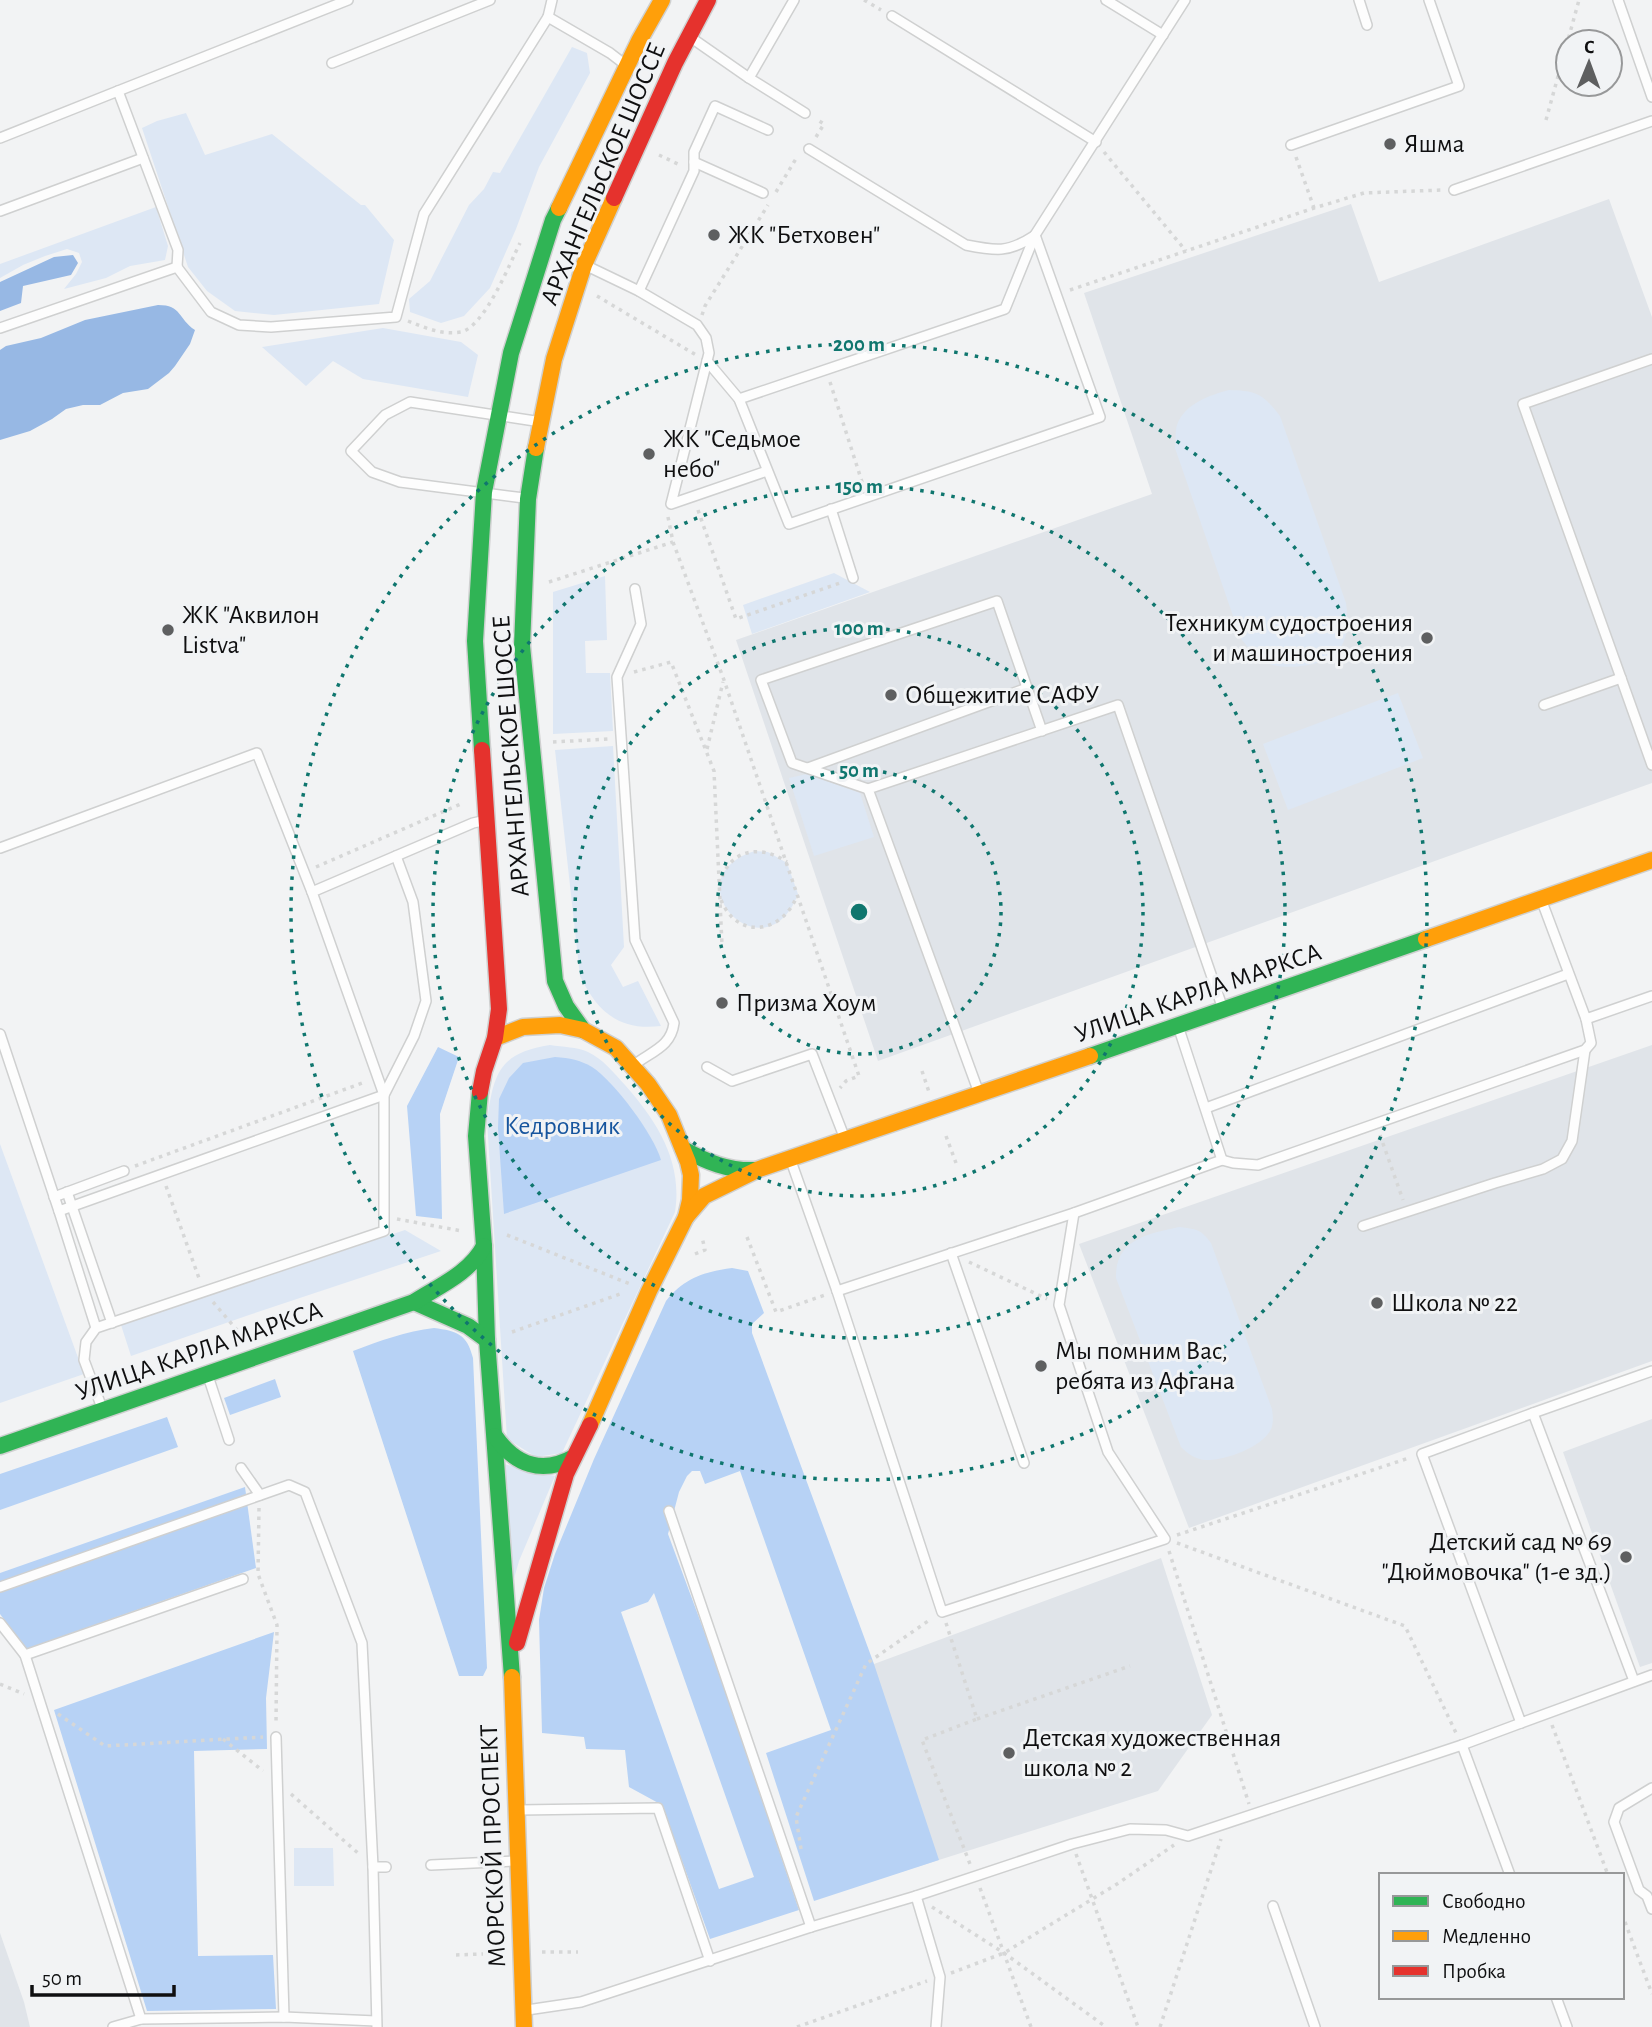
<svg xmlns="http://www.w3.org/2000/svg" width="1652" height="2027" font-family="'Alegreya Sans',sans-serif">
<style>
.built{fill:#e0e4e9}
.green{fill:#dde7f4}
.forest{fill:#b7d2f5;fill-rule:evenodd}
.water{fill:#97b8e4}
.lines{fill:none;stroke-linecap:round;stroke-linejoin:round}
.lane-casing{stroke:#cfd0d0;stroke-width:12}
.fast-casing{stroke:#cfd0d0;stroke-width:19}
.slow-casing{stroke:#cfd0d0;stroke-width:19}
.jam-casing{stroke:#cfd0d0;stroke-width:19}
.path{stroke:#d6d7d7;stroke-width:3.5;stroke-dasharray:3.5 5;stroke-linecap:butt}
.lane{stroke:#fdfdfd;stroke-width:9}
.fast{stroke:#30b455;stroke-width:16}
.slow{stroke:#ff9f0a;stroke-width:16}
.jam{stroke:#e5322d;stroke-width:16}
.ring{fill:none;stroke:#0f766e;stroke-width:3.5;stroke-dasharray:3.5 7}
.poi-dot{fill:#5e5f60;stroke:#f1f3f5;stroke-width:2.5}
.labels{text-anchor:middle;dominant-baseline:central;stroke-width:6;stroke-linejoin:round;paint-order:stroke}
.poi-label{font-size:26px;fill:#0f0f10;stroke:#f1f3f5;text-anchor:start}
.street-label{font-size:26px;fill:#0f0f10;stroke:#f1f3f5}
.park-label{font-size:26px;fill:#16559e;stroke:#f1f3f5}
.centre{fill:#0f766e;stroke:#f1f3f5;stroke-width:3.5}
.ring-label{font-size:21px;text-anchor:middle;font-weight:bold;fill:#0f766e;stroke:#f1f3f5;stroke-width:6;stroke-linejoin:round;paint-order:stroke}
</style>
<rect width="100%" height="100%" fill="#f2f3f4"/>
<g class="built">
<polygon points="1609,199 1652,317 1652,783 878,1061 736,640 1152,494 1084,293 1351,204 1379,282"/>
<polygon points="1652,1045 1652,1361 1189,1528 1079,1244"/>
<polygon points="1652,1419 1652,1663 1640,1667 1563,1452"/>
<polygon points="1161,1558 1212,1715 1158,1791 828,1895 804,1815 874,1664"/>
<polygon points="0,1933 24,2002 30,2027 0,2027"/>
</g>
<g class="green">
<polygon points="572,47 587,53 590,73 539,167 516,229 490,288 464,316 441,323 410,312 409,299 430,281 469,205 484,189 493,172 500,173"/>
<polygon points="186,113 205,155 272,134 361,205 365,205 394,240 379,304 274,315 235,311 207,291 188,267 142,128 157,121"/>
<polygon points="156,207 168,246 165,260 130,266 106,278 64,289 76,274 82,262 79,253 67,249 45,256 23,265 0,278 0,264"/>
<polygon points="383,328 461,342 478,355 468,397 363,379 333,361 306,386 262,347"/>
<path d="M1229,390C1257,391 1262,393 1280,416L1346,603C1348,618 1349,633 1341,647C1331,666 1283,672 1265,662C1255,657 1248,647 1241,639L1175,448C1176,441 1175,431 1177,425C1184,404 1210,395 1229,390Z"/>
<polygon points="834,573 870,592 752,634 743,605"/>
<polygon points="605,576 607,640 585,641 586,673 610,673 613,731 553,734 553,592"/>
<polygon points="1398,693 1423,758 1288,810 1263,744"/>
<path d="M613,746L624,947L611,965L623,987L638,981L661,1026C620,1031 598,1013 580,976L555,750Z"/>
<polygon points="807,774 860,793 874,837 814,856 789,778"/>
<path d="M755,851L768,852L787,863L798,894C765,980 668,878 755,851Z"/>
<path d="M550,1045C563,1047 577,1047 588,1052C603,1059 614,1073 625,1085C657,1121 683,1162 675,1212L562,1453L536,1457L507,1439L487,1120C494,1073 499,1053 550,1045Z"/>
<polygon points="0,1144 84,1374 0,1403"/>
<path d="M1179,1227C1196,1229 1201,1229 1211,1243L1272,1409C1273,1417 1274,1424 1270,1431C1260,1448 1224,1461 1205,1460C1195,1459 1188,1454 1181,1447L1116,1278C1115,1239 1148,1234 1179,1227Z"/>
<polygon points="405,1230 441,1251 249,1315 131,1356 121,1325"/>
<polygon points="504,1464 555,1476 519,1561 513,1582"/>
<polygon points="294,1848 333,1848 334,1886 294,1886"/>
</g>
<g class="forest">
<polygon points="438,1047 459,1057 440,1114 442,1219 416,1216 407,1106"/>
<path d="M555,1057C570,1058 580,1060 592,1067C614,1081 654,1135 661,1160L504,1214L498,1128L499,1099L509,1078L523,1063Z"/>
<path d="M732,1268L748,1271L764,1313L752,1324V1333L874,1664L939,1860L814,1901L766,1753L831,1730L740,1471L705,1484L700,1471H692L687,1476L679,1492L668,1534L717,1666L799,1910L710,1939L662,1805L629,1787L625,1750L586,1749L584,1737L542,1733L539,1620L544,1588L555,1554L594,1459L666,1301C684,1278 704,1272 732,1268ZM654,1593L754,1877L719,1889L621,1612L648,1602Z"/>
<path d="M434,1328C457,1331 467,1334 473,1358L487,1668L483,1676H459L353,1351C380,1341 406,1331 434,1328Z"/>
<polygon points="275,1379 281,1397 230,1415 224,1398"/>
<polygon points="167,1417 178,1447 0,1510 0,1474"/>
<polygon points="245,1487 256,1568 26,1649 0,1614 0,1573"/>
<polygon points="274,1632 266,1698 267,1749 194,1751 198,1956 273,1955 276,2009 147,2011 54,1710"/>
</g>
<g class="water">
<polygon points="73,255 78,263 71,275 23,286 21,303 0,311 0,282 54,257"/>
<path d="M158,305C182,305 178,319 195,330L190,344L175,366L169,373L148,389L123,393L100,405H83L66,409L52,419L30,431L0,440V350L6,346L41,338L85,320Z"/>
</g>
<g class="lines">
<defs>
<g id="lane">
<polyline points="794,0 749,78 805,113"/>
<polyline points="1106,0 1163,35"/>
<polyline points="1359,0 1367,25"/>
<polyline points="1618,0 1652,97"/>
<polyline points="892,16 1096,142"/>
<polyline points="548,17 552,0"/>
<polyline points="693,39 749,78"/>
<polyline points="332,63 490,0"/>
<polyline points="118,91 348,0"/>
<polyline points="0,138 118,91 178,250 177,267"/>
<polyline points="1291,145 1459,86 1429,0"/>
<path d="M809,149L966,245C996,251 1008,253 1034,236"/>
<polyline points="694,162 763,193"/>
<polyline points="1454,190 1652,121"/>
<polyline points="0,211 143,158"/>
<polyline points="587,266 639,291 697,325 706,338 709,353 671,504 767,471"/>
<polyline points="639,291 694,171 694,152 715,106 768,130"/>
<polyline points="0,328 177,267 211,312 239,325 271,327 396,317 424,214 548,17 610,53 623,63"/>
<polyline points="707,361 739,399 789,524 1100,417 1035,235"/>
<polyline points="739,399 1005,309 1035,235 1185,0"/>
<polyline points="524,498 400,482 372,472 351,451 385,415 410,402 535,421"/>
<polyline points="831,509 853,578"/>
<polyline points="1621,678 1523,404 1652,359"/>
<polyline points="1544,705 1621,678 1652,765"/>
<polyline points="808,768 1027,688"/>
<polyline points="868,789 792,763 761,680 997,601 1042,731"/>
<polyline points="0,848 257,753 312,892"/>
<polyline points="1541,899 1586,1019 1652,996"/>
<polyline points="0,1034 59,1211 96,1328"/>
<path d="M634,1065C652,1051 671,1047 674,1023L635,940L617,677L641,624L635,589"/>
<polyline points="707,1067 732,1081 812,1054 845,1139"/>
<polyline points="979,1093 868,789 1118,705 1223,1009"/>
<polyline points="1206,1108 1568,974"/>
<polyline points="1222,1160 1233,1163 1258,1165 1585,1050 1591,1043 1586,1019"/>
<polyline points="791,1161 837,1291 942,1612 1165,1539 1108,1452 1059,1305 1074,1213"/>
<polyline points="67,1192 112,1323"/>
<polyline points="54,1197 124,1171"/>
<polyline points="59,1211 384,1095 414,1036 426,1001 413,902 396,856"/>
<polyline points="1363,1226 1495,1183 1543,1169 1562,1159 1572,1141 1585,1050"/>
<polyline points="951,1253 1024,1463"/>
<polyline points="837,1291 1074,1213 1222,1160 1178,1026"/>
<polyline points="1652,1371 1533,1413 1422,1454 1521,1723 1652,1675"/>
<polyline points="208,1376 229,1440"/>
<polyline points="102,1408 84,1360 86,1342 96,1328 384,1231 384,1095 312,892 473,823 482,821"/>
<polyline points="1533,1413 1634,1681"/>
<polyline points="241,1468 260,1495"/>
<polyline points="669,1511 811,1927"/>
<polyline points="0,1587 289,1485 305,1492 362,1643 373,1867 377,2027"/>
<polyline points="0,1623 25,1655 141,2019 284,2017 376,2021"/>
<polyline points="25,1655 243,1579"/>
<polyline points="276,1737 284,2017"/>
<polyline points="1462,1745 1510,1875"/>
<polyline points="1652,1788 1619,1808 1614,1822 1639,1890 1647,1896 1652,1909"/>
<polyline points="518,1810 658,1808 710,1961"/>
<polyline points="431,1865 513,1861"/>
<polyline points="373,1867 386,1867"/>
<polyline points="916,1896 1072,1844 1130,1829 1166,1830 1188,1836 1462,1745 1521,1723"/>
<polyline points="1273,1906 1315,2027"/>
<polyline points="1556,1997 1567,2027"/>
<polyline points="527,2010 581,2002 811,1927 916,1896 940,1977 936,2027"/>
<polyline points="113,2027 141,2019"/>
</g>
<g id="fast">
<polyline points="536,448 528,499 522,646 555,981 566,1006 583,1030"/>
<polyline points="482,750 475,641 484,492 511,353 553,220 559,208"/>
<polyline points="1090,1056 1426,939"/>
<polyline points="480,1092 476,1136 484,1246 487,1340 512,1677"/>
<path d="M683,1149C707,1162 728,1171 755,1170"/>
<polyline points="414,1302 468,1326 487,1340"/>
<path d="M495,1436C515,1465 542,1475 574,1457"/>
<path d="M0,1446L414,1302C439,1286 470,1273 484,1246"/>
</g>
<g id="slow">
<polyline points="559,208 639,41 662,0"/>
<polyline points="536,448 554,359 584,265 614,198"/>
<polyline points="1426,939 1652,860"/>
<polyline points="495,1038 523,1027 560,1025 583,1030 616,1048 648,1084 669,1115 688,1162 691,1175 690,1200 686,1217 649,1291 590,1425"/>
<polyline points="686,1217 704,1196 759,1169 1090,1056"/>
<polyline points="512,1677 524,2027"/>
</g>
<g id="jam">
<polyline points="614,198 675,63 708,0"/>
<polyline points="480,1092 484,1071 495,1038 499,1009 482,750"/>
<polyline points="517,1643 566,1474 590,1425"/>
</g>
</defs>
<use href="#lane" class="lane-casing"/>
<use href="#fast" class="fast-casing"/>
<use href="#slow" class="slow-casing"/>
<use href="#jam" class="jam-casing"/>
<g class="path">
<polyline points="864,0 881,10"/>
<polyline points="1546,120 1579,0"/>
<polyline points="816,137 824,124 816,119"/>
<polyline points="1104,152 1186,251"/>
<polyline points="659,155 680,165"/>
<polyline points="1296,157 1314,208"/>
<polyline points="776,192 797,157"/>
<polyline points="1070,290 1314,208 1364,193 1442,190"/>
<polyline points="597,296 696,355"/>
<polyline points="702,315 705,306 768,205"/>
<path d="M408,321C425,328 442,335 461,332C485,326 509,265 520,243"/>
<polyline points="830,382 863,485"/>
<polyline points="698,510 736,619 840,583"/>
<polyline points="668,517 673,542 724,680 859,1076 846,1081 840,1088"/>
<polyline points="549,582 673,542"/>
<polyline points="634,672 671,662 714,771 722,945"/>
<polyline points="553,742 608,739"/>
<polyline points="707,749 723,682"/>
<polyline points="316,867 463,803"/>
<path d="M720,885C727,850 759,843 787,862"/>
<path d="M721,900C737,940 782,934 797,896"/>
<polyline points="922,1071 929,1092"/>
<polyline points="1380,1135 1403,1200"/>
<polyline points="946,1136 956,1163"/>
<polyline points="135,1166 365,1082"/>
<polyline points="166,1186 200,1281"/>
<polyline points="397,1219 462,1231"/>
<polyline points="507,1235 630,1284"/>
<polyline points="747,1237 776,1312 825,1295"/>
<polyline points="695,1254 705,1250 702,1237"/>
<polyline points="969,1262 1047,1299"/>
<polyline points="213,1302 237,1330"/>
<polyline points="512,1332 623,1293"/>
<polyline points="259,1508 258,1574 277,1625 276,1724"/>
<polyline points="1177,1535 1409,1458"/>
<polyline points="1177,1543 1405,1626 1457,1735"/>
<polyline points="1169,1551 1249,1804"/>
<polyline points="946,1623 977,1719 922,1740 970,1864"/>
<polyline points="0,1684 24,1694"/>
<polyline points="58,1714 105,1746 263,1737"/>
<polyline points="977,1719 1130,1666"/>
<polyline points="1552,1725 1608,1875"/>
<polyline points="223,1739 263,1771"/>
<polyline points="291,1794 359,1854"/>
<polyline points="801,1849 796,1817 866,1664 931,1619"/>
<polyline points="1076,1854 1138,2027"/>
<polyline points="980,1888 1031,2027"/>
<polyline points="932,1907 1004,1953 1106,2027"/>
<polyline points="1622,1914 1652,1994"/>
<polyline points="542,1952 578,1952"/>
<polyline points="456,1955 483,1954"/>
<polyline points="951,1973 1004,1953 1117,1884 1174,1845"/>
<polyline points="797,2027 927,1981"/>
<polyline points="1160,2027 1221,1839"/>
</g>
<use href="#lane" class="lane"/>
<use href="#fast" class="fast"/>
<use href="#slow" class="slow"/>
<use href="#jam" class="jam"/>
</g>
<g class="ring">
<circle cx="859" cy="912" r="142"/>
<circle cx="859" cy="912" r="284"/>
<circle cx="859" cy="912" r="426"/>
<circle cx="859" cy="912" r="568"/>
</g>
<g class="poi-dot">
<circle cx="1390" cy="144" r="7"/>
<circle cx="714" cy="235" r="7"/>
<circle cx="649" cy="454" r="7"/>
<circle cx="168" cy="630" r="7"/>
<circle cx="1427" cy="638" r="7"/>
<circle cx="891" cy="695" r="7"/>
<circle cx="722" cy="1003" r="7"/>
<circle cx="1377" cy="1303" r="7"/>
<circle cx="1041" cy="1366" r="7"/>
<circle cx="1626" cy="1557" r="7"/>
<circle cx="1009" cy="1753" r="7"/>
</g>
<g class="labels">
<g class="poi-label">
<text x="1404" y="144">Яшма</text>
<text x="728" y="235">ЖК "Бетховен"</text>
<text x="663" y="439">ЖК "Седьмое<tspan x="663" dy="30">небо"</tspan></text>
<text x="182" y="615">ЖК "Аквилон<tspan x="182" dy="30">Listva"</tspan></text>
<text x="1413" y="623" text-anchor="end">Техникум судостроения<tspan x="1413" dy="30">и машиностроения</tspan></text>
<text x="905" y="695">Общежитие САФУ</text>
<text x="736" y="1003">Призма Хоум</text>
<text x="1391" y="1303">Школа № 22</text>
<text x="1055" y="1351">Мы помним Вас,<tspan x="1055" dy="30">ребята из Афгана</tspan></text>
<text x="1612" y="1542" text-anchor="end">Детский сад № 69<tspan x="1612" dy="30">"Дюймовочка" (1-е зд.)</tspan></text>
<text x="1023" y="1738">Детская художественная<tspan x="1023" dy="30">школа № 2</tspan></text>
</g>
<g class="street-label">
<text transform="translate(603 174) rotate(-67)">АРХАНГЕЛЬСКОЕ ШОССЕ</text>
<text transform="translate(511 756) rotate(-94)">АРХАНГЕЛЬСКОЕ ШОССЕ</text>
<text transform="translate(1198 993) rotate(-19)">УЛИЦА КАРЛА МАРКСА</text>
<text transform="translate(199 1351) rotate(-19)">УЛИЦА КАРЛА МАРКСА</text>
<text transform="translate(493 1846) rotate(-92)">МОРСКОЙ ПРОСПЕКТ</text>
</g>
<g class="park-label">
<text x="562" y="1126">Кедровник</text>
</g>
</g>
<circle cx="859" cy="912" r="10" class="centre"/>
<g class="ring-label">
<text x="859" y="351">200 m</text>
<text x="859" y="493">150 m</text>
<text x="859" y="635">100 m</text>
<text x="859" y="777">50 m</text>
</g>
<rect x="1379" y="1873" width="245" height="126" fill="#f1f3f5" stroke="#979899" stroke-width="2"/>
<rect x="1393" y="1896" width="35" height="10" fill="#30b455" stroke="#979899" stroke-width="2"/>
<text x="1442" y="1908" font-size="21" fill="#0f0f10">Свободно</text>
<rect x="1393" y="1931" width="35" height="10" fill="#ff9f0a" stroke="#979899" stroke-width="2"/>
<text x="1442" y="1943" font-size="21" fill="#0f0f10">Медленно</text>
<rect x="1393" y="1966" width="35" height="10" fill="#e5322d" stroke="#979899" stroke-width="2"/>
<text x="1442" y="1978" font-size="21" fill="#0f0f10">Пробка</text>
<g transform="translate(1589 63) rotate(1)"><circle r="33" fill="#f1f3f5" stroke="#979899" stroke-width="2"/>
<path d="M0-5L12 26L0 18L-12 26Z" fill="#5e5f60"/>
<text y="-10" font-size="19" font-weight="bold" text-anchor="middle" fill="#0f0f10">С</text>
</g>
<path d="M32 1985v10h142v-10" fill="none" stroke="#0f0f10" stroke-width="3.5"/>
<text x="42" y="1985" font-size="21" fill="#0f0f10" stroke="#f1f3f5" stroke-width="5" paint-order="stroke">50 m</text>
</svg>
